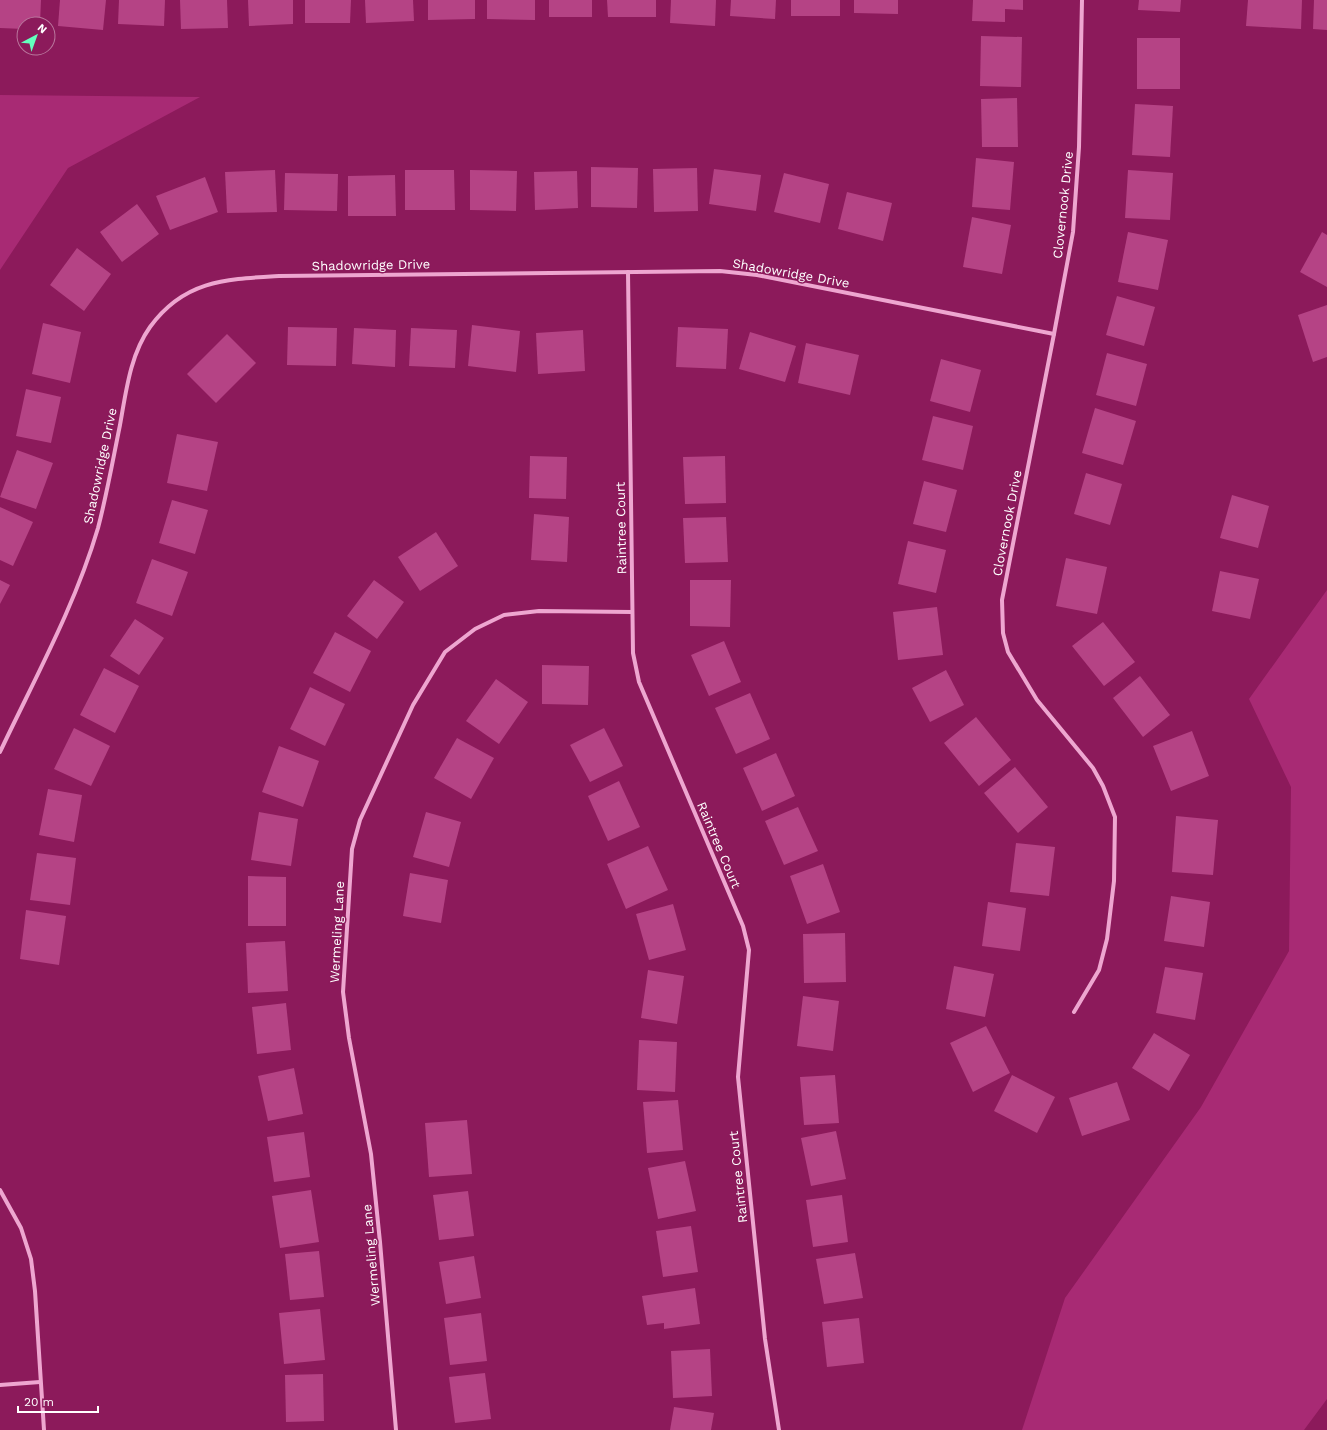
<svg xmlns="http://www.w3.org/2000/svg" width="1327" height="1430" font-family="'Work Sans',sans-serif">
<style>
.green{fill:#a82a74}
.building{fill:#b54385}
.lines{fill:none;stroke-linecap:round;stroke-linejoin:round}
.minor{stroke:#eea6d0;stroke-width:4}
.labels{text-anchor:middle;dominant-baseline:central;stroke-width:3;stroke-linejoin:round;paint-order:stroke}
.street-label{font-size:13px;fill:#fff;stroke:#8c1a5b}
</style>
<rect width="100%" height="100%" fill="#8c1a5b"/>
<g class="green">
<polygon points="0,95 200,97 68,168 0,270"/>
<polygon points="1327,590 1327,1399 1304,1430 1022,1430 1065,1298 1201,1107 1289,951 1291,787 1249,699"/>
</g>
<g class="building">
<polygon points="0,0 41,0 40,24 24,24 24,29 0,28"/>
<polygon points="60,0 106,0 103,30 58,26"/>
<polygon points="119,0 165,0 164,26 118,24"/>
<polygon points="180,0 227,0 228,28 181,29"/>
<polygon points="248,0 293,0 293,24 249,26"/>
<polygon points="305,0 351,0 350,23 305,23"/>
<polygon points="365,0 413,0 414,21 366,23"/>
<polygon points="428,0 475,0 475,19 428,20"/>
<polygon points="487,0 535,0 535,20 487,19"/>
<rect x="549" y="0" width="43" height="17"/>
<polygon points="607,0 656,0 656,17 608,17"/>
<polygon points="671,0 716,0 715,26 670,23"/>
<polygon points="731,0 776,0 775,19 730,16"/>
<rect x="791" y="0" width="49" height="16"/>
<polygon points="854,0 898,0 898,14 854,13"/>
<polygon points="973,0 1023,0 1023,10 1005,9 1005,22 972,21"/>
<polygon points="1139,0 1181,0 1180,12 1138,10"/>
<polygon points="1248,0 1302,0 1301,29 1246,26"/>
<polygon points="1314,0 1327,0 1327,30 1313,29"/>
<polygon points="981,36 1022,37 1021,87 980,86"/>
<rect x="1137" y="38" width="43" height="51"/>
<polygon points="1017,98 1018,147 982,147 981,99"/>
<polygon points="1135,104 1173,106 1170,157 1132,155"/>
<polygon points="976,158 1014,162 1010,210 972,207"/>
<polygon points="591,167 638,168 637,208 591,207"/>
<polygon points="697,168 698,211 654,212 653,169"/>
<polygon points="714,169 761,175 756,211 709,204"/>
<polygon points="275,170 277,212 227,213 225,172"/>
<polygon points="405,170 454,170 455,210 405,210"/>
<polygon points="470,170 517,171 516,211 470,210"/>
<polygon points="1128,170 1173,173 1170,220 1125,218"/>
<polygon points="577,171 578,208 535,210 534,172"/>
<polygon points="285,173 338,174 337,211 284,210"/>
<polygon points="784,173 829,184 820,223 774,212"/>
<polygon points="395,175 396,216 348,216 348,176"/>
<polygon points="205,177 218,212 170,230 156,196"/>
<polygon points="847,192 892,203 883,241 838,229"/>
<polygon points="137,204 159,234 122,262 100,232"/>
<polygon points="972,217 1011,225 1002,274 963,267"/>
<polygon points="1128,232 1168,240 1158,290 1118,282"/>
<polygon points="1322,232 1327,235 1327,287 1300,272"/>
<polygon points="77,248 111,274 84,311 50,285"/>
<polygon points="1117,296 1155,307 1144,346 1106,335"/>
<polygon points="1327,305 1327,357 1313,362 1298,315"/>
<polygon points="43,323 81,332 70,383 32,374"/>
<polygon points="472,325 520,331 516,372 468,366"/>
<polygon points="288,327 337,328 336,366 287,365"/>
<polygon points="678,327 728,329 726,369 676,367"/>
<polygon points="354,328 396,330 395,367 352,364"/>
<polygon points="411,328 457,330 455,368 409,366"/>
<polygon points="583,330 585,371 538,374 536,333"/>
<polygon points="750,332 796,346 785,382 739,369"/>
<polygon points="227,334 256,363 216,403 187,374"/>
<polygon points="806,343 859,355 850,395 798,383"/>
<polygon points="1107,353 1147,364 1136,406 1096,395"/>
<polygon points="941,359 981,370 970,412 930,401"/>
<polygon points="26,389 61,397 51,443 16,436"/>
<polygon points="1095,408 1136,421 1123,465 1082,453"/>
<polygon points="933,416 973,426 963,470 922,460"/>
<polygon points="177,434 218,442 207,491 167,483"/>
<polygon points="17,450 53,463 36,509 0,497"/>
<polygon points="530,456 567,457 566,499 529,498"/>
<polygon points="725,456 726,503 685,504 683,457"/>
<polygon points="1086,473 1122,484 1110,525 1074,514"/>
<polygon points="924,481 957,490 946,532 913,524"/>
<polygon points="1232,495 1269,506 1258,548 1220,538"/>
<polygon points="172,500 208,510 195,554 159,543"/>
<polygon points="0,507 33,522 13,566 0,560"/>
<polygon points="534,514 569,517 567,562 531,560"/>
<polygon points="726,517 728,562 685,563 683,518"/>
<polygon points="436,532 458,566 420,591 398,557"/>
<polygon points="908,541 946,550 936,593 898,584"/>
<polygon points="1066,558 1107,567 1097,614 1056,606"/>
<polygon points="152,559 188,572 172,616 136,603"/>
<polygon points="1220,571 1259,579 1250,619 1212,611"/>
<polygon points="0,580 10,585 0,604"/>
<polygon points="374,580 404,602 377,639 347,616"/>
<polygon points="690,580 731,580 730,627 690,626"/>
<polygon points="937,607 943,655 898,660 893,612"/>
<polygon points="135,619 164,638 139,675 110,656"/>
<polygon points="1103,622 1135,662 1104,686 1072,646"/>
<polygon points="335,632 371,651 350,692 313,673"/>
<polygon points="724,641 741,682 709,696 691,655"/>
<polygon points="542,665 589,666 588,705 542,704"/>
<polygon points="104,668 139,686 115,733 80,715"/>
<polygon points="946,670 964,705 930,722 912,688"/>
<polygon points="1140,676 1170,715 1143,737 1113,698"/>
<polygon points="496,679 528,702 499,744 466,721"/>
<polygon points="310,687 345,704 325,746 290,729"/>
<polygon points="750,693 770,739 736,754 715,708"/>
<polygon points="976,717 1011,760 979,786 944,743"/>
<polygon points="74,728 110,746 91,786 54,769"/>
<polygon points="604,728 623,766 590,782 570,745"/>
<polygon points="1192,731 1209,776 1171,791 1153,746"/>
<polygon points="457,738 494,758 471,799 434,778"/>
<polygon points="279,746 319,761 303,807 262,792"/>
<polygon points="776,753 795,796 762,811 743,768"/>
<polygon points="1015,767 1048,807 1018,833 984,793"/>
<polygon points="619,781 640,827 608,841 588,796"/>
<polygon points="48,789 82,795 74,842 39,835"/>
<polygon points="798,807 818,851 784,865 765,821"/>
<polygon points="259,812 298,819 291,866 251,860"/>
<polygon points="426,812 461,822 449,867 413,857"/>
<polygon points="1176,816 1218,820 1213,875 1172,872"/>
<polygon points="1016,843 1055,847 1049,896 1010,892"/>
<polygon points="648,846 668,890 626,909 607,864"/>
<polygon points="37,853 76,858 70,905 30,900"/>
<polygon points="823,864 840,912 807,924 790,876"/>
<polygon points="410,873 448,880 441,923 403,916"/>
<polygon points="248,876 286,877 286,926 248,926"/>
<polygon points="1171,896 1210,902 1204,947 1164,941"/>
<polygon points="988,902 1026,908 1020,951 982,946"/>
<polygon points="673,904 686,950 649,960 636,914"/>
<polygon points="26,910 66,916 59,965 20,959"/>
<polygon points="845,933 846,982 804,983 803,934"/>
<polygon points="285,941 288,991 248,993 246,943"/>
<polygon points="954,966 994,974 985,1017 946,1009"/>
<polygon points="1165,967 1203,973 1195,1020 1156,1013"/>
<polygon points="648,970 684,976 677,1024 641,1018"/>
<polygon points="803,996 839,1001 833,1051 797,1046"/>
<polygon points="286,1003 291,1050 257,1054 252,1007"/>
<polygon points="986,1026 1010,1073 973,1092 950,1043"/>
<polygon points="1154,1033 1190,1055 1169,1091 1132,1068"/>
<polygon points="639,1040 677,1042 675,1092 637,1090"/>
<polygon points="294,1068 303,1114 268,1121 258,1076"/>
<polygon points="835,1075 839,1123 804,1125 800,1077"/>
<polygon points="1012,1075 1055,1097 1037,1133 994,1111"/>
<polygon points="1117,1082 1130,1120 1082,1136 1069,1098"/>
<polygon points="678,1100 683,1150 647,1153 643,1102"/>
<polygon points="467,1120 472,1174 429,1177 425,1123"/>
<polygon points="836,1131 846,1179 811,1186 801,1138"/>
<polygon points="304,1132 310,1177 274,1182 267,1137"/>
<polygon points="685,1161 696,1211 658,1219 648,1168"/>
<polygon points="311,1190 319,1242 280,1248 272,1196"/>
<polygon points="468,1191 474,1236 439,1240 433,1195"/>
<polygon points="842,1195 848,1242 813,1247 806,1200"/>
<polygon points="691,1226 698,1272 663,1277 656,1231"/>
<polygon points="319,1251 324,1297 290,1300 285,1254"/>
<polygon points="855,1253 863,1298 824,1304 816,1259"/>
<polygon points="474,1256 481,1298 446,1304 439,1262"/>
<polygon points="695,1288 700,1324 664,1329 664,1323 647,1325 642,1296"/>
<polygon points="320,1309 325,1360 284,1364 279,1313"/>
<polygon points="481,1313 487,1361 450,1365 444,1318"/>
<polygon points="859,1318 864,1363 827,1367 822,1322"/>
<polygon points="710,1349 712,1396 673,1398 671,1351"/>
<polygon points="485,1373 491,1419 455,1423 449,1377"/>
<polygon points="323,1374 324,1421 286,1422 285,1375"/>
<polygon points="674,1407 714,1413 711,1430 670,1430"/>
</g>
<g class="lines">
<g class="minor">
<polyline points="628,272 633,653 639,682 743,926 749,950 738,1077 765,1339 779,1430"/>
<path d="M0,752C35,678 75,606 98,528C107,494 113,459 120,425C126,392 130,355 150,327C184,280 226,279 279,276L720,271L757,275L1054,334"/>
<polyline points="1074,1012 1099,970 1107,939 1114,881 1115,817 1103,786 1093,768 1037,700 1008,652 1003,633 1002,600 1054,334 1073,232 1079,147 1082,0"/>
<polyline points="0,1190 21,1228 31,1259 35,1291 44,1430"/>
<polyline points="0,1385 40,1382"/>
<polyline points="396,1430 380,1242 371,1154 349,1038 343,992 352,849 360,820 413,705 445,652 475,629 504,615 539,611 632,612"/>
</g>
</g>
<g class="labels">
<g class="street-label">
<text transform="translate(1063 205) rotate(-84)">Clovernook Drive</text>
<text transform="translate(371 265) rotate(-1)">Shadowridge Drive</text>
<text transform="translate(791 273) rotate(10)">Shadowridge Drive</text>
<text transform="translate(100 466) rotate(-78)">Shadowridge Drive</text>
<text transform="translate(1007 523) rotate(-79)">Clovernook Drive</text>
<text transform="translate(621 528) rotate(-91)">Raintree Court</text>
<text transform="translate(719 845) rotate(67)">Raintree Court</text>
<text transform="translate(337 932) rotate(-87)">Wermeling Lane</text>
<text transform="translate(738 1177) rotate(-96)">Raintree Court</text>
<text transform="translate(371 1255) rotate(-95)">Wermeling Lane</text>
</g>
</g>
<g transform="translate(36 36) rotate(41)"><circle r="19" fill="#8c1a5b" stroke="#ba769d"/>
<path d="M0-3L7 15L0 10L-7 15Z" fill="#63ffbd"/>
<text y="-6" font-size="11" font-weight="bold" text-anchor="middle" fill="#ffffff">N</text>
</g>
<path d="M18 1406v6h80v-6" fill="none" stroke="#ffffff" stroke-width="2"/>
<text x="24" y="1406" font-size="12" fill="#ffffff" stroke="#8c1a5b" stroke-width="3" paint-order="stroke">20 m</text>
</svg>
